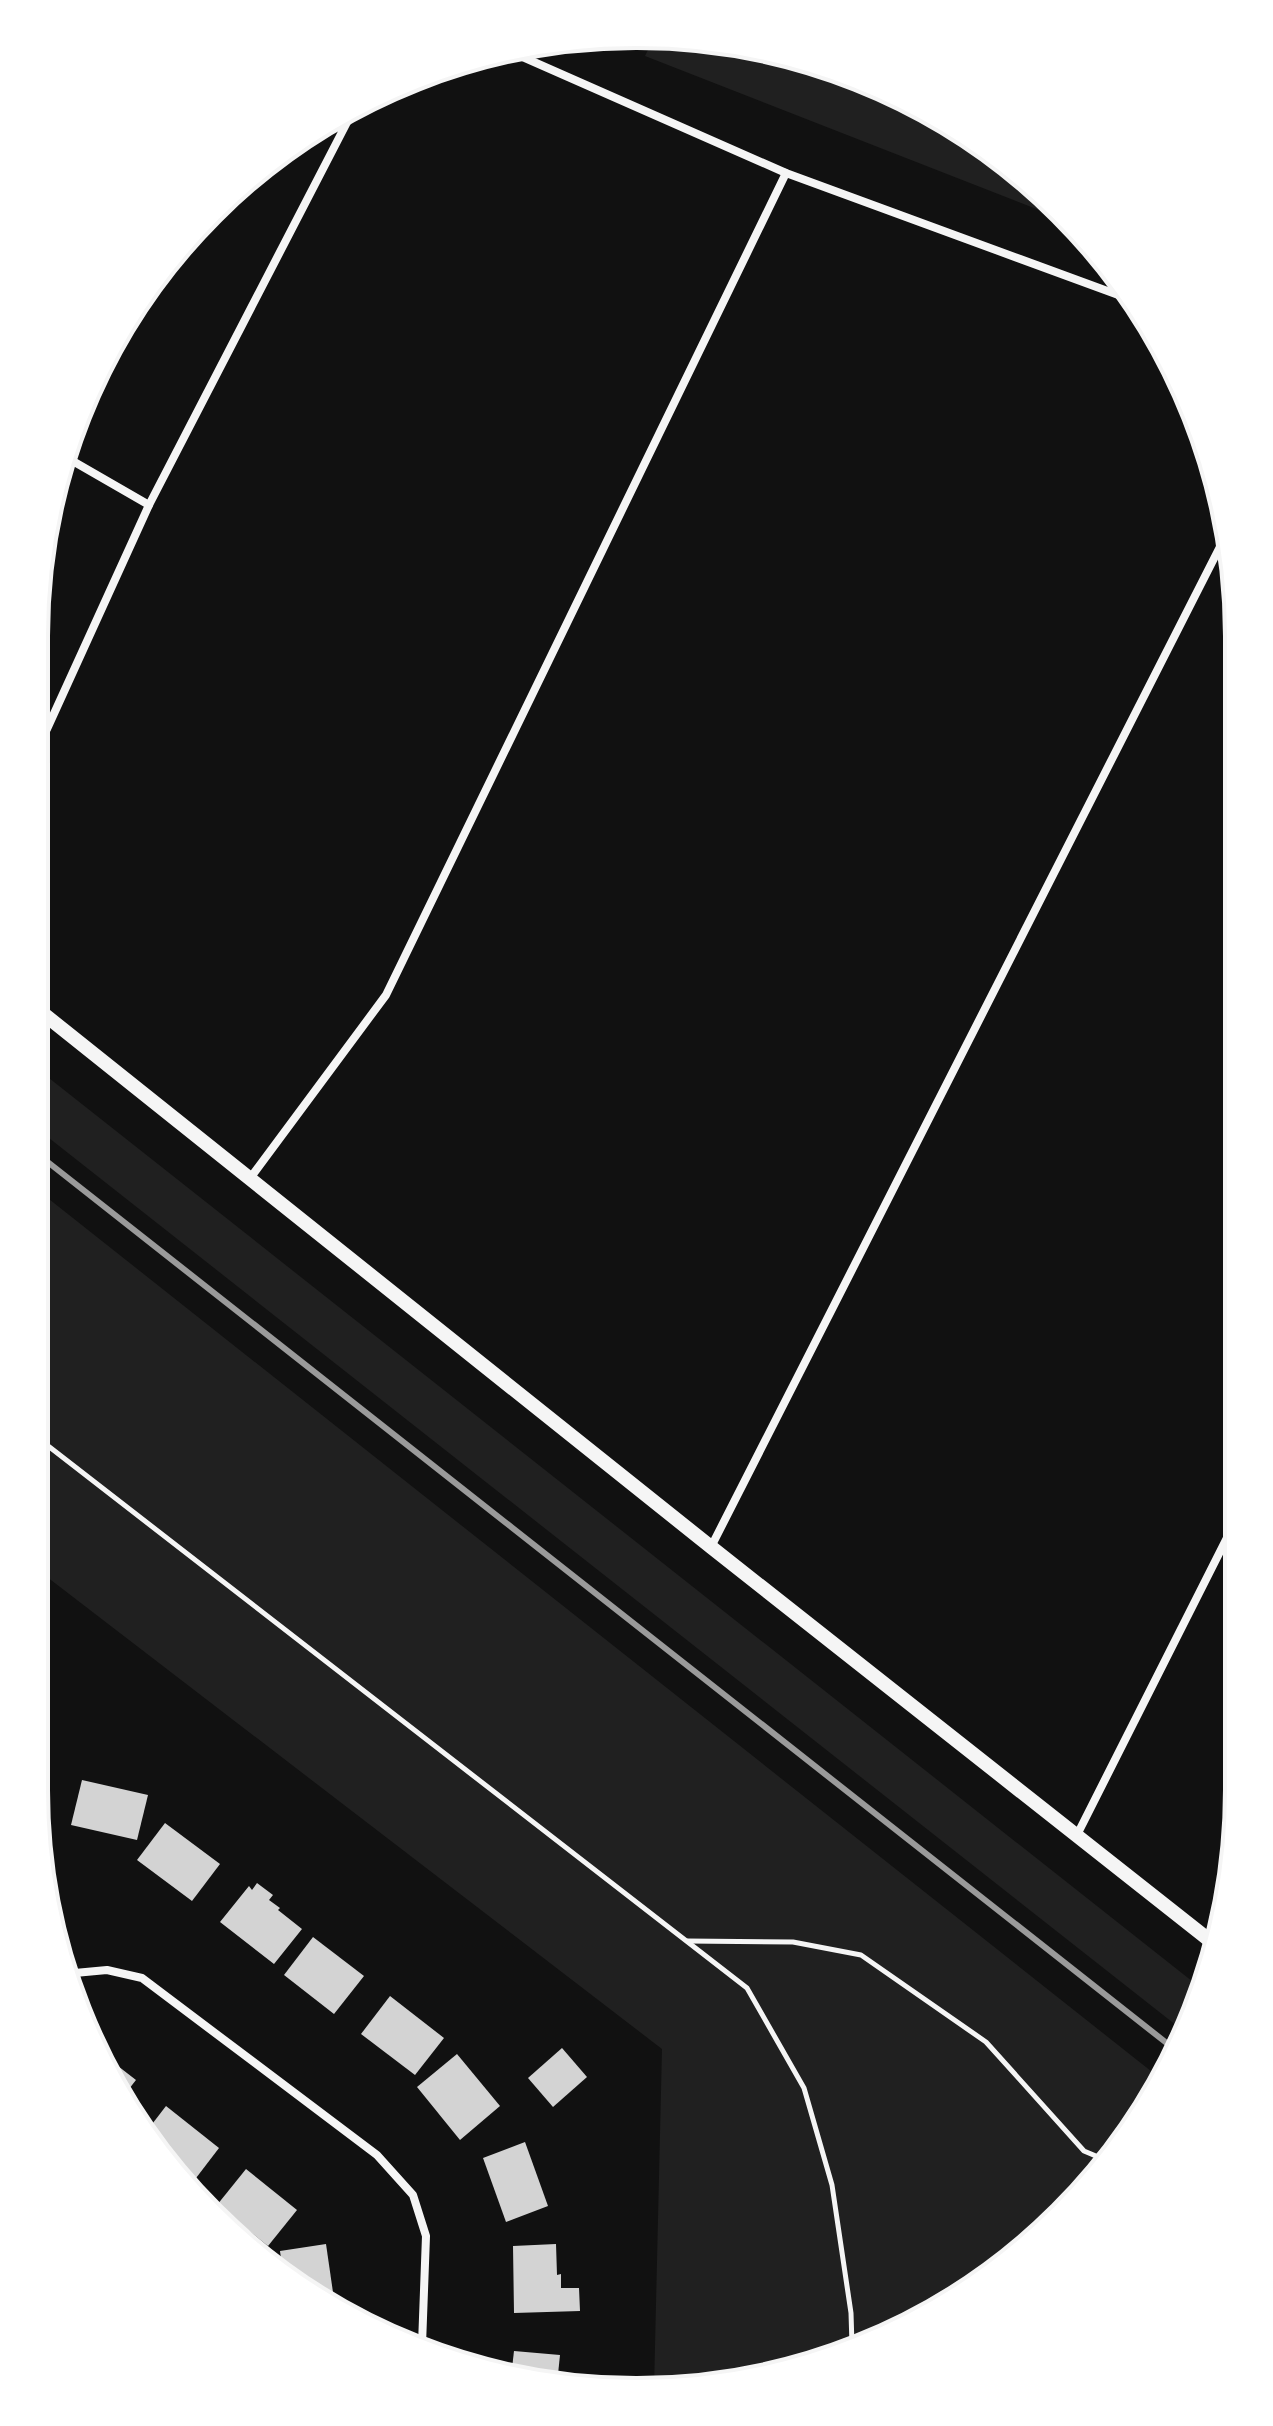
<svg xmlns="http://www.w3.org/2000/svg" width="1273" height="2426" font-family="Lato,sans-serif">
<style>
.green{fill:#202020}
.building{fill:#d3d3d3}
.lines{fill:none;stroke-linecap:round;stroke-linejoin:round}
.path{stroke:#f5f5f5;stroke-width:5}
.minor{stroke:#f5f5f5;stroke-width:8}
.tertiary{stroke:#f5f5f5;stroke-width:14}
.rail{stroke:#9a9a9a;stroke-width:6}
.rim{fill:none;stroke:#f5f5f5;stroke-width:4}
</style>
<rect width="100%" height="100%" fill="#111"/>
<g class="green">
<polygon points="676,35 793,55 903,96 1033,183 1070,222 645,56 655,36"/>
<polygon points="35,1067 1202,1989 1186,2033 35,1127"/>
<polygon points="35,1188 1161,2079 1062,2216 903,2330 715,2387 654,2389 662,2049 34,1567"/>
</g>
<g class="building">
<polygon points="82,1780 148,1795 137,1840 71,1825"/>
<polygon points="165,1823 220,1864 192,1901 137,1860"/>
<polygon points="257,1883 273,1895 269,1900 280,1908 278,1910 302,1929 274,1964 220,1922 249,1886 252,1890"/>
<polygon points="313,1937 364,1976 334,2014 284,1975"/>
<polygon points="390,1996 444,2038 415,2075 361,2034"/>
<polygon points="562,2048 587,2077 553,2107 528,2078"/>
<polygon points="457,2054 500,2106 460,2140 417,2087"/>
<polygon points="105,2056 136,2080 125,2094"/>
<polygon points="166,2106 219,2148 193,2182 157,2154 146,2132"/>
<polygon points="525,2142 548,2206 506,2222 483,2158"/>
<polygon points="246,2169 297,2210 268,2246 217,2205"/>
<polygon points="326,2244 335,2306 302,2291 283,2273 280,2251"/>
<polygon points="556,2244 557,2275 561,2274 561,2288 579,2288 580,2311 514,2313 513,2246"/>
<polygon points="514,2351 560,2355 557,2384 511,2377"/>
</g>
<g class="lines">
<g class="path">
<polyline points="34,1435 747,1988 804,2088 832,2185 851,2313 852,2345"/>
<polyline points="687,1941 793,1942 861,1955 986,2042 1084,2151 1103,2159"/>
</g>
<g class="minor">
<polyline points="509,51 786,173 1132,300"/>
<polyline points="64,456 149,505"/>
<polyline points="35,745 47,729 149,505 356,105"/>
<polyline points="251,1177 386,995 786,173"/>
<polyline points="711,1547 1227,533"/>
<polyline points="1077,1835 1237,1518"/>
<polyline points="64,1974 107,1970 142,1978 377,2155 413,2195 426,2236 422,2345"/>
</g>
<polyline class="tertiary" points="35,1007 711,1547 1218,1947"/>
<polyline class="rail" points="35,1152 1178,2052"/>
</g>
<path d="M0 0H1273V2426H0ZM636 48H637A588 588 0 0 1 1225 636V1790A588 588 0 0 1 637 2378H636A588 588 0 0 1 48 1790V636A588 588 0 0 1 636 48Z" fill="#fff" fill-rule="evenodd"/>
<path class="rim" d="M636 48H637A588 588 0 0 1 1225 636V1790A588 588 0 0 1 637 2378H636A588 588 0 0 1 48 1790V636A588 588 0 0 1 636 48Z"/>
</svg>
